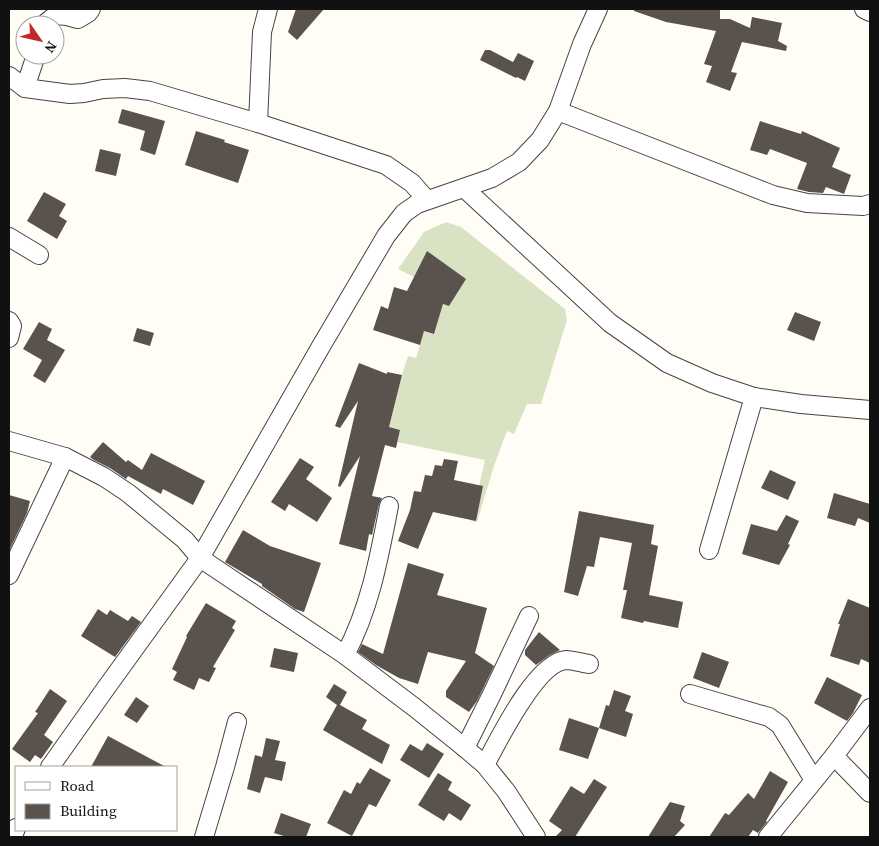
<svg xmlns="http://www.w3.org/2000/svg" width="879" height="846" font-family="'Source Serif 4',serif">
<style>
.cemetery{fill:#d9e3c4}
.building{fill:#5a524d}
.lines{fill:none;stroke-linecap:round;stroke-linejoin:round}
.street-casing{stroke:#444;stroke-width:20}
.street{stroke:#fff;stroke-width:18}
</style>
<rect width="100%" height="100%" fill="#fffdf5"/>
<polygon class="cemetery" points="446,222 461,227 565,309 567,320 541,404 527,404 514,434 507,431 494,466 477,522 471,521 485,460 397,442 400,430 389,427 402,375 408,356 416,358 424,331 434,334 443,304 447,305 449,298 414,277 398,269 424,232"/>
<g class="building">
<polygon points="296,9 324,9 297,40 288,32"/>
<polygon points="634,9 720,9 720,19 730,19 750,28 752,17 782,23 778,41 787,46 786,51 742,42 731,72 737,73 730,91 706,82 712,66 704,64 716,31 666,22 634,11"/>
<polygon points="485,50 490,50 513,62 518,53 534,61 525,81 517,77 516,78 480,60"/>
<polygon points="122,109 165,121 155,155 140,150 145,131 118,123"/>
<polygon points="760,121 801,134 802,131 840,148 832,167 851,175 844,194 826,187 823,193 809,192 797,189 807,163 770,149 767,155 750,150"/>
<polygon points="196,131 225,140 224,142 249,150 238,183 185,165"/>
<polygon points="100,149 121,154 116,176 95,171"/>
<polygon points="44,192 66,204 59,216 67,221 57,239 27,221"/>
<polygon points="427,251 466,279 449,306 443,304 434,334 424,331 420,345 373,330 381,306 388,309 394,287 407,291"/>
<polygon points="795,312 821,322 814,341 787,330"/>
<polygon points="39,322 52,329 47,340 65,350 45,383 33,376 42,360 23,349"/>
<polygon points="137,328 154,333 150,346 133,341"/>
<polygon points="359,363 387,374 387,372 402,375 389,427 400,430 396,448 385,445 372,496 382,498 379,504 372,535 369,534 366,551 339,544 360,456 340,487 338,486 358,401 340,428 335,426"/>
<polygon points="103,442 126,462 128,460 142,470 151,453 205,481 193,505 163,489 161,494 128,476 126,479 110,468 94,460 90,457"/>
<polygon points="300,458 314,467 306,479 332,498 317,522 289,504 285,511 271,502"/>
<polygon points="444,459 458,461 454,480 483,486 476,521 433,512 418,549 398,541 410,510 414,491 421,492 425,475 432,476 435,465 442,466"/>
<polygon points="770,470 796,482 788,500 761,488"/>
<polygon points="834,493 870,504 870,523 858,518 855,526 827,518"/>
<polygon points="9,495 30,501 27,513 9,551"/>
<polygon points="579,511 654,525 651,544 658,546 649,595 683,602 678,628 644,621 643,623 621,618 627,590 623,590 632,543 600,537 594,567 587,566 578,596 564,592"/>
<polygon points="786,515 799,521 788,544 790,545 779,565 742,554 751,524 777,531"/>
<polygon points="243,530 270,546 321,563 304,612 295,609 262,586 262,584 225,562"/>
<polygon points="408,563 444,574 437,595 487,608 475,653 494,666 477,701 469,712 446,697 446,691 466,661 428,652 418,684 399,678 376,665 358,652 362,644 383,654"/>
<polygon points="848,599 870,608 870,663 861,659 859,665 830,656 840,624 838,624"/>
<polygon points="206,603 236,621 232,628 235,630 213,667 216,668 209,682 199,678 194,690 173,680 177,672 172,669 187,637 186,636"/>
<polygon points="98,609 107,615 110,610 128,621 132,616 141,622 115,657 81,636"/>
<polygon points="539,632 560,650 548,656 536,665 525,655 525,650"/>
<polygon points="274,648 298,653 294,672 270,667"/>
<polygon points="702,652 729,662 719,688 693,678"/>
<polygon points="827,677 862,695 853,713 847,721 814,703"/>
<polygon points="334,684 347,692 340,705 367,720 362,729 390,745 382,764 323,730 337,705 326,697"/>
<polygon points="50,689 67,701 44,735 53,742 41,759 35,755 30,762 12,749 38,713 35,712"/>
<polygon points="614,690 631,696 625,711 633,714 626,737 599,728 606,705 609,706"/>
<polygon points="136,697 149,706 137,723 124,715"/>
<polygon points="569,718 599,728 588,759 559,750"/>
<polygon points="108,736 166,767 91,767"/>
<polygon points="266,738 280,741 275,760 286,762 282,781 265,777 260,793 247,789 255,755 262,757"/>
<polygon points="427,743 444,754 429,778 400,760 410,744 422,751"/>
<polygon points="370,768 391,780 376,807 369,804 352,836 327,823 344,790 351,794 357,782 360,784"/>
<polygon points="770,771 788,782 766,821 767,822 758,833 753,830 748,837 709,837 725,813 729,815 748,793 754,799"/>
<polygon points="438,773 452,782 448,790 471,805 461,821 449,813 444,821 418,805"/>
<polygon points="594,779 607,787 575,837 555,837 562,830 549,821 571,786 584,794"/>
<polygon points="670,802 685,806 680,821 685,825 674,837 648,837"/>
<polygon points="281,813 311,824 306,837 287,837 274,833"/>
</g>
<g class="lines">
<defs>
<g id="street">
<polyline points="864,9 870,12"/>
<polyline points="46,25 47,22 56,15 67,16 78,19 88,13 91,9"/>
<polyline points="9,76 25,88 70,94 84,93 103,89 125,88 150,91 258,123 386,165 412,183 427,200"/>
<polyline points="25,88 36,55"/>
<polyline points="558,111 773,195 807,203 863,206 870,204"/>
<polyline points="258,123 262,32 268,9"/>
<polyline points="464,188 610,323 667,363 712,383 754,397 801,404 870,410"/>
<polyline points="9,237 39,255"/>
<polyline points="9,321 12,326 9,338"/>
<polyline points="9,441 65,457 104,477 128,493 185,540 200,558 345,655 414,707 465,748 485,765 506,791 536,837"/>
<polyline points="709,550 754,397"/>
<polyline points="9,575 65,457"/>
<path d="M345,655C370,608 379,558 389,506"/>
<polyline points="690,694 769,717 780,725 814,780"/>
<polyline points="465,748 492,694 529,616"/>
<polyline points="834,756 870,793"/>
<path d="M485,765C498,741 536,662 566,660C573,660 582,663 589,664"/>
<polyline points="50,767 106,688 200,558 320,348 386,236 404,213 417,204 492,178 519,162 540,140 558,111 582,44 598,9"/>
<polyline points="13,837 16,828"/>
<polyline points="204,837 225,767 237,722"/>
<polyline points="768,837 834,756 870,708"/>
</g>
</defs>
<use href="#street" class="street-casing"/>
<use href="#street" class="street"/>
</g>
<rect width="879" height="846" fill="none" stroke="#111111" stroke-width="20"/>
<rect x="15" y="766" width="162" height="65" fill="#ffffff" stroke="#a0a0a0"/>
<rect x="25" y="782" width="25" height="8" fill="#ffffff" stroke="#a0a0a0"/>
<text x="60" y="791" font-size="15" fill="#111111">Road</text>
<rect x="25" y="804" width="25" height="15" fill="#5a524d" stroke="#a0a0a0"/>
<text x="60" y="816" font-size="15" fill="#111111">Building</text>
<g transform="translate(40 40) rotate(124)"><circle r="24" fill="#ffffff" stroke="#a0a0a0"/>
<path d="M0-4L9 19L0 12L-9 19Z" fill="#c4262e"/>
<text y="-8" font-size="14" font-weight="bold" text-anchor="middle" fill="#111111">N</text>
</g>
</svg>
